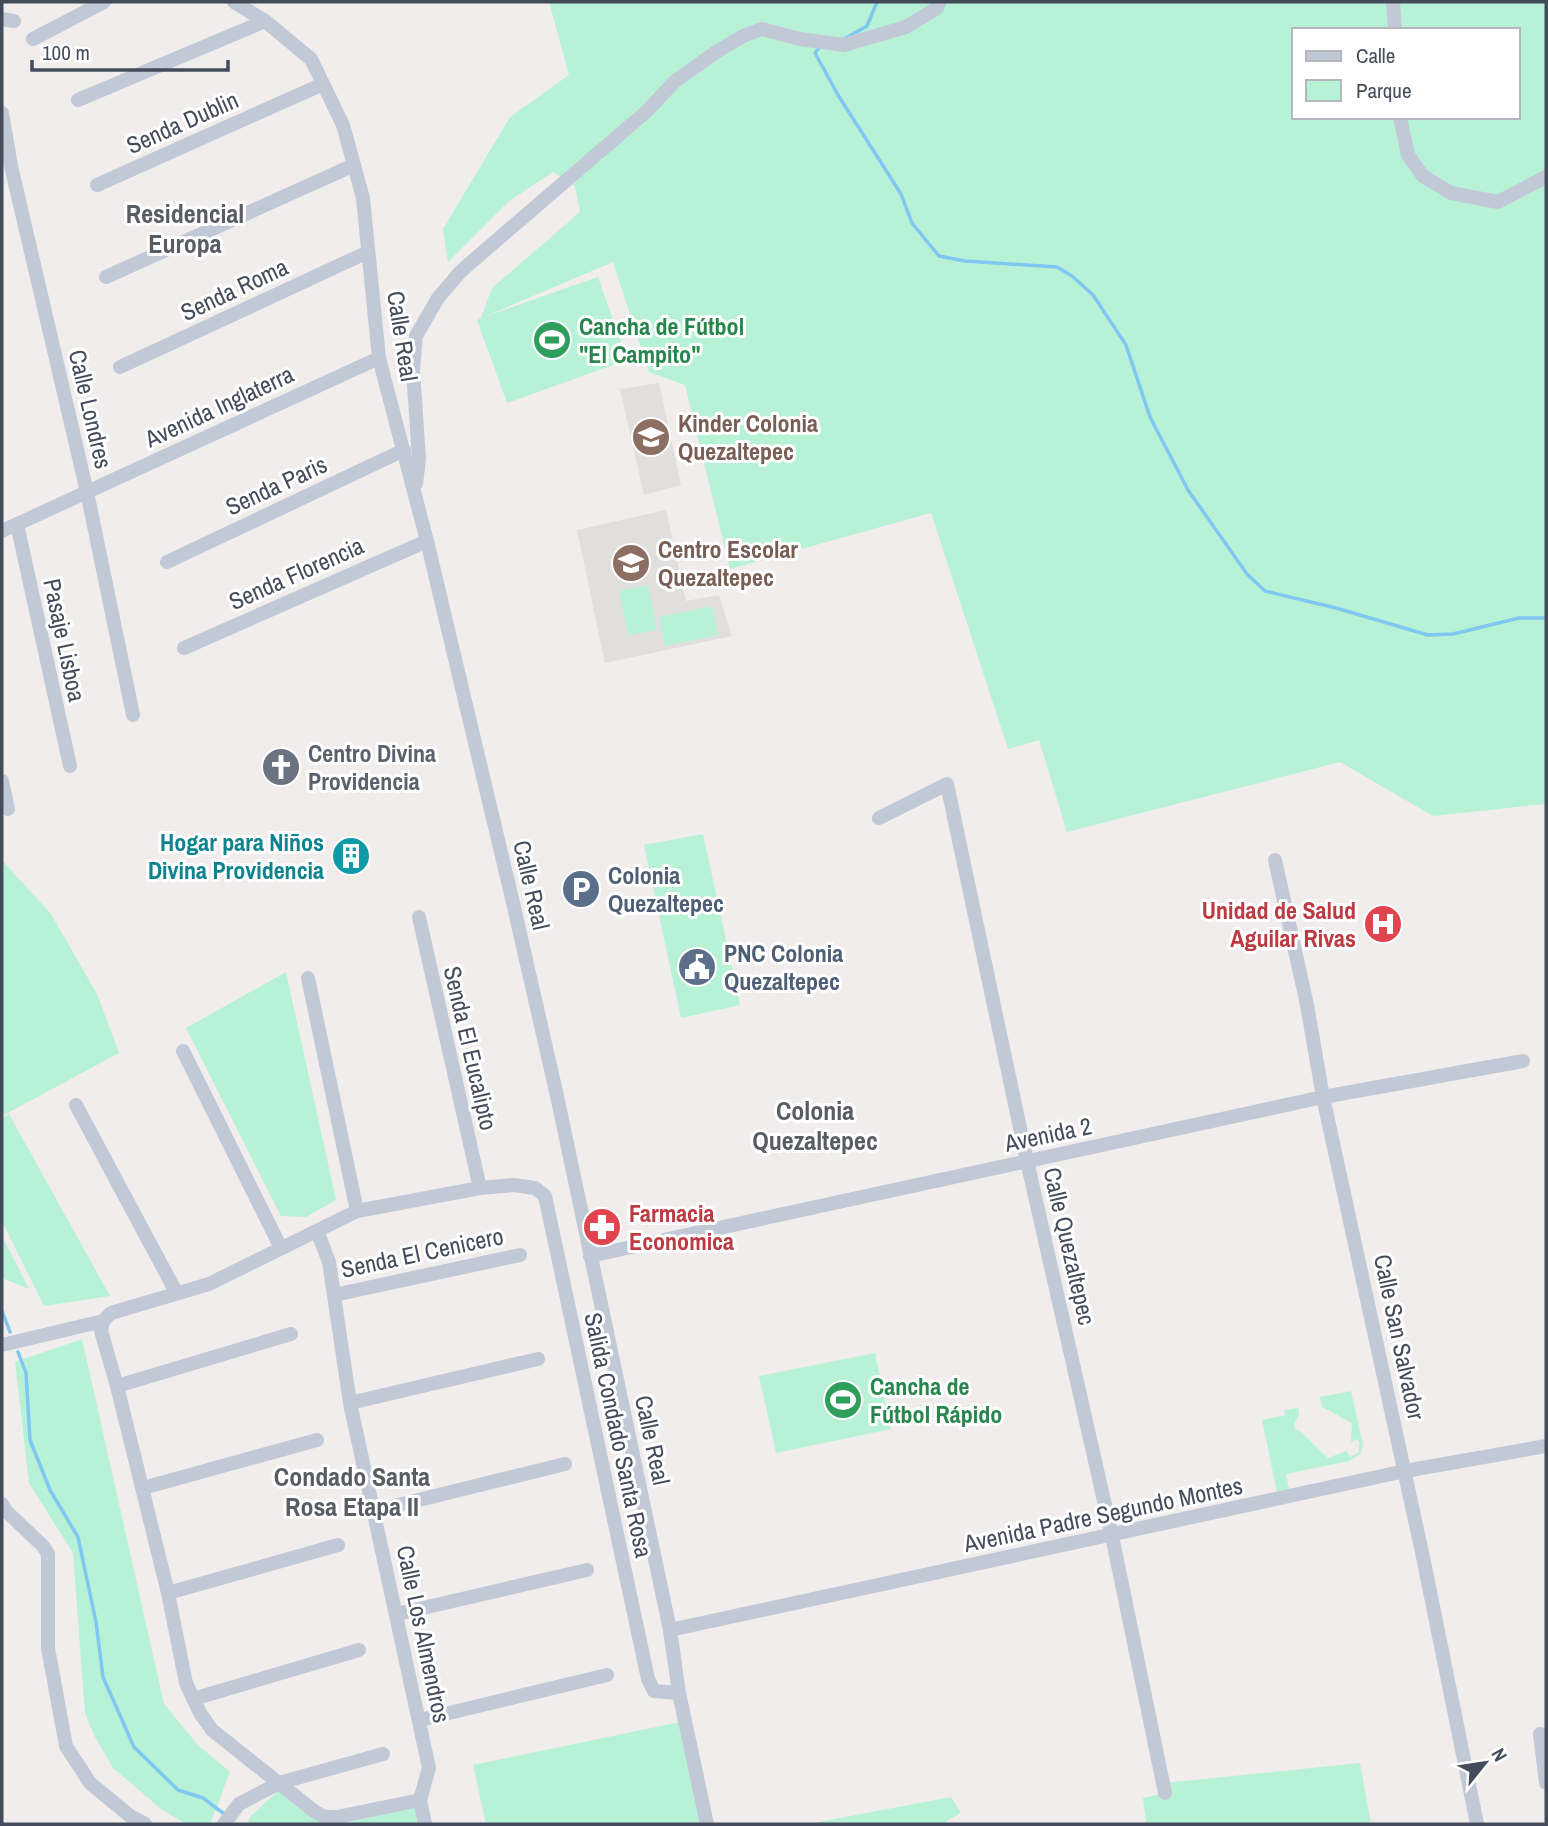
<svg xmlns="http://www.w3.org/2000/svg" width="1548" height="1826" font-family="'Archivo Narrow',sans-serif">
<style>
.education{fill:#e1dede}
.green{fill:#b7f2d7;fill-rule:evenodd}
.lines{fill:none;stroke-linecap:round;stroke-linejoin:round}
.stream{stroke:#80c7f2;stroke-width:3.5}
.minor{stroke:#c2c9d6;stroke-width:14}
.labels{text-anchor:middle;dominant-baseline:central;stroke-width:6;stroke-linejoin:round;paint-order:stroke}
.street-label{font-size:24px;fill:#444c5c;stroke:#fff}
.leisure-label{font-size:24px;font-weight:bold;fill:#27864d;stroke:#fff;text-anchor:start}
.education-label{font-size:24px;font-weight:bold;fill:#785e54;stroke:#fff;text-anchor:start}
.worship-label{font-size:24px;font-weight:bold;fill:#5b616d;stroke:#fff;text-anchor:start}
.culture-label{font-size:24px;font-weight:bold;fill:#0d838f;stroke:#fff;text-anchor:end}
.service-label{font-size:24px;font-weight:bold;fill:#4e5e75;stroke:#fff;text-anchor:start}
.health-label{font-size:24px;font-weight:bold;fill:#be3a42;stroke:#fff;text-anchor:end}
.neighbourhood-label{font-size:26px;font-weight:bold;fill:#595c62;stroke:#fff}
</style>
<rect width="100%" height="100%" fill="#f0edec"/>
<g class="education">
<polygon points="659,383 681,485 644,495 620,389"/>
<polygon points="666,510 686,601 719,595 732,636 605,663 577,530"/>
</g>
<g class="green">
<path d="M549,2H1546V804L1433,816L1340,762L1067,832L1039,740L1008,749L931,513L730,569L685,385L649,372L613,262L484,317L598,277L627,360L507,403L477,320L481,318L492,288L580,212L575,186L553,172L509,201L448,262L443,229L510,117L569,75ZM1294,30H1518V117H1294Z"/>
<polygon points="648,585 657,630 628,635 619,591"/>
<polygon points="712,606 718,635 665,646 659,617"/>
<polygon points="703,834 740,1005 681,1018 644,845"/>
<polygon points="2,860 51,914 97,994 119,1053 2,1116"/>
<polygon points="286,972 336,1200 306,1217 281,1216 186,1028"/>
<polygon points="9,1114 110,1296 44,1306 2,1221 2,1118"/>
<polygon points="2,1236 29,1289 2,1278"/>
<polygon points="82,1339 164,1704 198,1745 230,1772 210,1824 186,1824 161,1809 113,1768 94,1735 85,1713 73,1553 29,1483 15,1362"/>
<polygon points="875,1353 891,1429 776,1453 759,1376"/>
<polygon points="1351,1391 1363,1444 1360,1454 1349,1461 1286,1474 1289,1489 1277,1492 1262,1420 1285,1415 1284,1410 1298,1408 1299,1415 1294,1424 1295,1429 1300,1431 1328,1458 1346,1451 1350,1457 1359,1452 1359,1441 1355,1439 1351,1443 1352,1423 1322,1407 1320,1397"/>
<polygon points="680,1722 703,1824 486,1824 473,1765"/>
<polygon points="1360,1763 1371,1824 1146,1824 1143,1798 1165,1793 1165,1783"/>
<polygon points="279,1790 323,1824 246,1824 251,1816"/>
<polygon points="951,1797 961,1813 946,1821 947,1824 808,1824"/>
<polygon points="415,1807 419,1824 332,1824"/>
</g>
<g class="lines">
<g class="stream">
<polyline points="844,39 867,26 877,2"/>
<polyline points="821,45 815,53 838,95 901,194 912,223 939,256 965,261 1057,267 1072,276 1093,295 1126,345 1150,417 1188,490 1247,574 1265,591 1336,608 1428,635 1453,634 1519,618 1546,618"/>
<polyline points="2,1311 10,1332"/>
<polyline points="18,1352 26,1373 30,1440 50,1490 78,1537 96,1622 103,1677 134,1747 178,1790 203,1798 227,1816"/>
</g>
<g class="minor">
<polyline points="234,2 265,21 311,59 343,125 363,198 379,358 427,541 514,907 557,1096 670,1630 679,1693 707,1824"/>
<polyline points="1393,2 1395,30"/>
<polyline points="2,19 14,21"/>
<polyline points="33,39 104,2"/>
<polyline points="78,100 265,21"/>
<polyline points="2,113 11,166 87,492 133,715"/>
<polyline points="1400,117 1408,155 1423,176 1451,193 1498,202 1546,177"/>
<polyline points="97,185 323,84"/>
<polyline points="106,277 354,165"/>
<polyline points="120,367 368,252"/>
<polyline points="416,484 419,459 413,370 416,336 438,298 461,271 647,111 674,82 716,52 745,35 762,29 800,39 844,45 906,27 937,8 939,2"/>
<polyline points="17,524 70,766"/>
<polyline points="2,531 379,358"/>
<polyline points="167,562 404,450"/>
<polyline points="184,648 427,541"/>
<polyline points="2,781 8,809"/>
<polyline points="879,818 947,784 1027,1161 1112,1536 1165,1793"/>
<polyline points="1275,860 1307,1005 1323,1097 1423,1557 1477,1824"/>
<polyline points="419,917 480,1188"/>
<polyline points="308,978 357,1211"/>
<polyline points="183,1051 281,1248"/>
<polyline points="76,1105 176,1292"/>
<polyline points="317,1231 329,1262 350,1403 429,1768 420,1800 425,1824"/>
<polyline points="590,1256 1323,1097 1523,1061"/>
<polyline points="334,1295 520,1255"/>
<polyline points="103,1321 101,1331 117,1386 168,1593 186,1683 200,1713 212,1730 314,1811 324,1817 337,1817 420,1800"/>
<polyline points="2,1345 103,1321 111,1313 209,1284 357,1211 480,1188 514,1185 535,1188 545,1196 648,1679 654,1691 679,1693"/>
<polyline points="117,1386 291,1334"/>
<polyline points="350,1403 538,1359"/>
<polyline points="143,1488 317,1440"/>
<polyline points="2,1504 6,1511 43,1546 48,1554 48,1648 66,1746 90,1783 130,1816 145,1824"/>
<polyline points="374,1511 565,1464"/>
<polyline points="168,1593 338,1545"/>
<polyline points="397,1614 587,1570"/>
<polyline points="670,1630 1405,1471 1546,1446"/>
<polyline points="193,1699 359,1650"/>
<polyline points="420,1720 607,1675"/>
<polyline points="1540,1734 1546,1783"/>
<polyline points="224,1824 239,1804 279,1783 383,1754"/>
</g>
</g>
<defs>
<symbol id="stadium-disc" viewBox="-11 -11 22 22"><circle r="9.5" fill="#2e9e5b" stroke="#fff"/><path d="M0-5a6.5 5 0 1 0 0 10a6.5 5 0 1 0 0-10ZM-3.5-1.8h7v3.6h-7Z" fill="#fff"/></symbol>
<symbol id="school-disc" viewBox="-11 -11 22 22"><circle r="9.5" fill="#8d6e63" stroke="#fff"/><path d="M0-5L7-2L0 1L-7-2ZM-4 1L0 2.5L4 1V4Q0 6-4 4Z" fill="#fff"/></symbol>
<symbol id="church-disc" viewBox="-11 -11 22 22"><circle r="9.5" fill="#6b7280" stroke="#fff"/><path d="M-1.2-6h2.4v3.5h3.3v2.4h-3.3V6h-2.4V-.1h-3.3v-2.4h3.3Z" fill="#fff"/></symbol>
<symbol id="building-disc" viewBox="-11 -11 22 22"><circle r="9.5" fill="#0f9aa8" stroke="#fff"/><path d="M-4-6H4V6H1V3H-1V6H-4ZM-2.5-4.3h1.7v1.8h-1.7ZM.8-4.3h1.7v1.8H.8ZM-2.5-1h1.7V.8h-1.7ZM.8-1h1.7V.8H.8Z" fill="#fff"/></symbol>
<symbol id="parking-disc" viewBox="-11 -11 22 22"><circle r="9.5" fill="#5c6f8a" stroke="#fff"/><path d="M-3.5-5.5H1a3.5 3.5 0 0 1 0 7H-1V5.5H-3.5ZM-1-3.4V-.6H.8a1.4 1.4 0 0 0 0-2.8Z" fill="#fff"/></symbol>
<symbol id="hospital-disc" viewBox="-11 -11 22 22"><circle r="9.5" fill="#e0444e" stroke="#fff"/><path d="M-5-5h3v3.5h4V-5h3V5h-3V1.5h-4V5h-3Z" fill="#fff"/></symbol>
<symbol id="civic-disc" viewBox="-11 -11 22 22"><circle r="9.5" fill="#5c6f8a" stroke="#fff"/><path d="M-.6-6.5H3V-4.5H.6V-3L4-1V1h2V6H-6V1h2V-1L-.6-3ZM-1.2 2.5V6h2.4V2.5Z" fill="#fff"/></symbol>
<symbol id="pharmacy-disc" viewBox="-11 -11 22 22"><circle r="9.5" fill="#e0444e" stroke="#fff"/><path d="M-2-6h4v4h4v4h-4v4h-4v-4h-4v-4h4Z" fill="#fff"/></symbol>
</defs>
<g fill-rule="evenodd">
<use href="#stadium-disc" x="530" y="318" width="44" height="44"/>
<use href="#school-disc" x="629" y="415" width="44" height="44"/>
<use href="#school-disc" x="609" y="541" width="44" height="44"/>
<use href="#church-disc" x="259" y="745" width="44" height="44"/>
<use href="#building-disc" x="329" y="834" width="44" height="44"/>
<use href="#parking-disc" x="559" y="867" width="44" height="44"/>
<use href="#hospital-disc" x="1361" y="902" width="44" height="44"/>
<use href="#civic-disc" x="675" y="945" width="44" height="44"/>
<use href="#pharmacy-disc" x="580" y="1205" width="44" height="44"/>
<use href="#stadium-disc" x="821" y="1378" width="44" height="44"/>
</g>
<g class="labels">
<g class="street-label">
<text transform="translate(182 122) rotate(-24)">Senda Dublin</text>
<text transform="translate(234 289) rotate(-25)">Senda Roma</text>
<text transform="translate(403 336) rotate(81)">Calle Real</text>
<text transform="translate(219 406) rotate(-25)">Avenida Inglaterra</text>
<text transform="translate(91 409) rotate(77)">Calle Londres</text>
<text transform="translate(276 485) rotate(-25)">Senda Paris</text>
<text transform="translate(296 573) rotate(-24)">Senda Florencia</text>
<text transform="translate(65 640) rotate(78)">Pasaje Lisboa</text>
<text transform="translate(532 885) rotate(77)">Calle Real</text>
<text transform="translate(471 1048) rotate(77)">Senda El Eucalipto</text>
<text transform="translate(1048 1134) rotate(-12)">Avenida 2</text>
<text transform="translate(1070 1246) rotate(77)">Calle Quezaltepec</text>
<text transform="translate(422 1252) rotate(-12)">Senda El Cenicero</text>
<text transform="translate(1400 1337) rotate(78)">Calle San Salvador</text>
<text transform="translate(619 1435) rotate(78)">Salida Condado Santa Rosa</text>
<text transform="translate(653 1440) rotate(78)">Calle Real</text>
<text transform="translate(1103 1514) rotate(-12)">Avenida Padre Segundo Montes</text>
<text transform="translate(424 1634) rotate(78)">Calle Los Almendros</text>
</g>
<g class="leisure-label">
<text x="579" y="326">Cancha de Fútbol<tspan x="579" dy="28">"El Campito"</tspan></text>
<text x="870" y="1386">Cancha de<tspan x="870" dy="28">Fútbol Rápido</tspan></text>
</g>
<g class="education-label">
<text x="678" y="423">Kinder Colonia<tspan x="678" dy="28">Quezaltepec</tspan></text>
<text x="658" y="549">Centro Escolar<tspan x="658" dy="28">Quezaltepec</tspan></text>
</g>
<g class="worship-label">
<text x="308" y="753">Centro Divina<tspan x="308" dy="28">Providencia</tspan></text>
</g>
<g class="culture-label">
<text x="324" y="842">Hogar para Niños<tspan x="324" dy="28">Divina Providencia</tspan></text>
</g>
<g class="service-label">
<text x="608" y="875">Colonia<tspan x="608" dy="28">Quezaltepec</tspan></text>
<text x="724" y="953">PNC Colonia<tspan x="724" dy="28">Quezaltepec</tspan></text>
</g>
<g class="health-label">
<text x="1356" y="910">Unidad de Salud<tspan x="1356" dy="28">Aguilar Rivas</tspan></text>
<text x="629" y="1213" text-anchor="start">Farmacia<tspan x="629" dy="28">Economica</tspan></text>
</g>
<g class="neighbourhood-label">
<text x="185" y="213">Residencial<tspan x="185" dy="30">Europa</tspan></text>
<text x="815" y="1110">Colonia<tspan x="815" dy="30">Quezaltepec</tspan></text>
<text x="352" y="1476">Condado Santa<tspan x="352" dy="30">Rosa Etapa II</tspan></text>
</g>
</g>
<rect width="1548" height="1826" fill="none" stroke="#444c5c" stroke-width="7"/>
<rect x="1292" y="28" width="228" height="91" fill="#ffffff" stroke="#b4b7be" stroke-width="2"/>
<rect x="1306" y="51" width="35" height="10" fill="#c2c9d6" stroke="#b4b7be" stroke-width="2"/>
<text x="1356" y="63" font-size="21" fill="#444c5c">Calle</text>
<rect x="1306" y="80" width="35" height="21" fill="#b7f2d7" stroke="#b4b7be" stroke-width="2"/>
<text x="1356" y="98" font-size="21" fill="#444c5c">Parque</text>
<g transform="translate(1485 1763) rotate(60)" stroke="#ffffff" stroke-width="5" paint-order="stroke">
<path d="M0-5L12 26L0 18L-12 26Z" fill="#444c5c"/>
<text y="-10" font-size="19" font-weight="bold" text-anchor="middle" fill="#444c5c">N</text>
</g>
<path d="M32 60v10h196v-10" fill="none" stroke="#444c5c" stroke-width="3.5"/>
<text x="42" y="60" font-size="21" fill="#444c5c" stroke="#ffffff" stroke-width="5" paint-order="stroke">100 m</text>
</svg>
